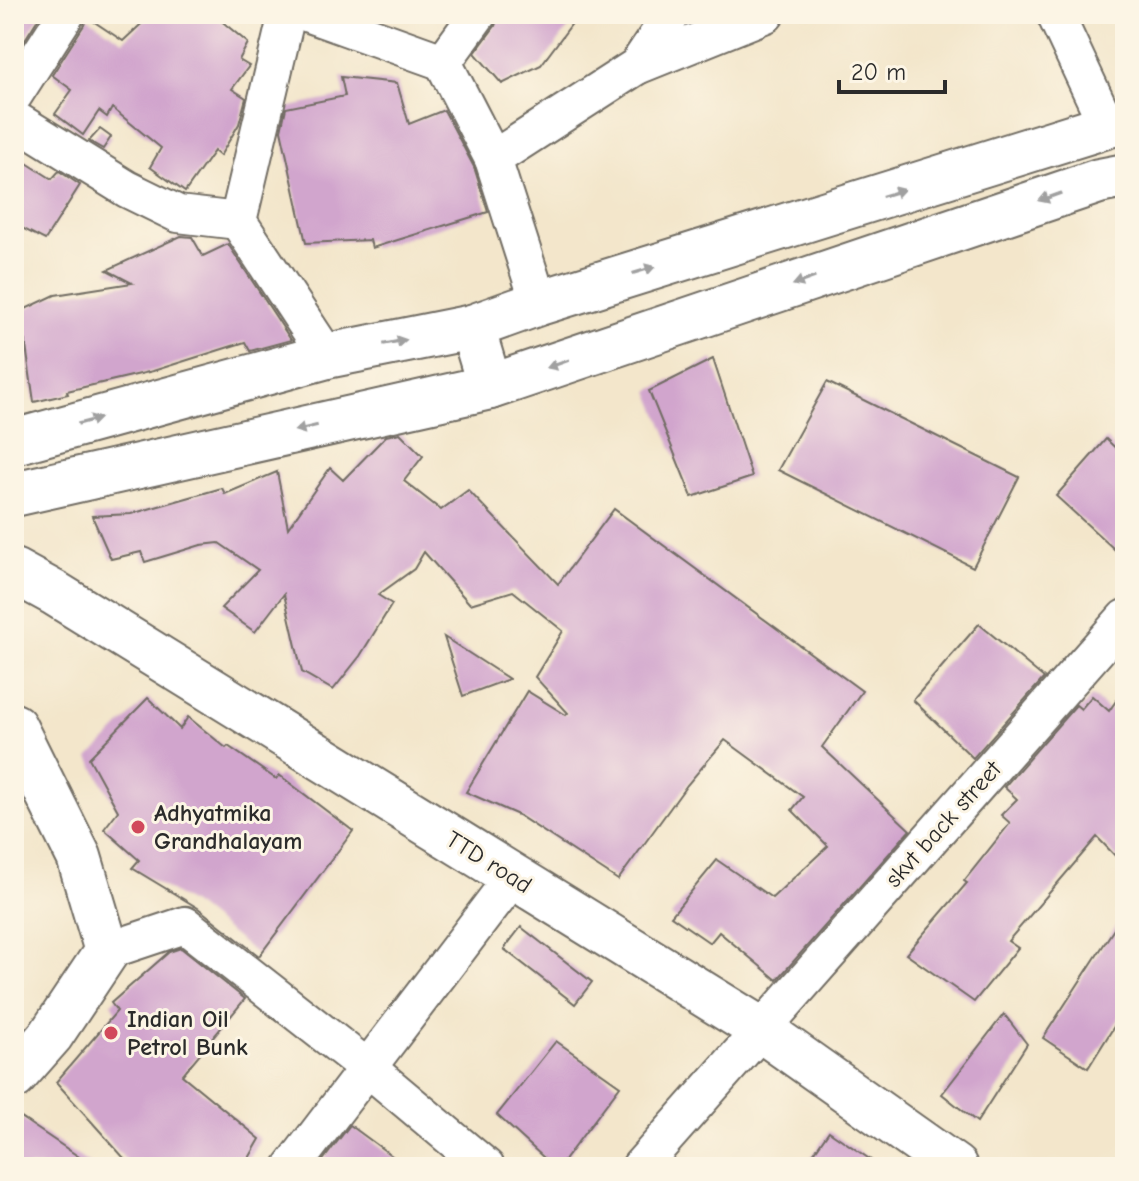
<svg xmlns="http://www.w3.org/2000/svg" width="1139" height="1181" font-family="'Comic Neue',sans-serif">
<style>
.building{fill:#d1a5cd}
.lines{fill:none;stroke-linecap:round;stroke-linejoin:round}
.minor-casing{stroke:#716c63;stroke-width:40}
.tertiary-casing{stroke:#716c63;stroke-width:48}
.secondary-casing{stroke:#716c63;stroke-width:48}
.minor{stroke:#fff;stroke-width:36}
.tertiary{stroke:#fff;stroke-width:44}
.secondary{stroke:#fff;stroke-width:44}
.oneway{fill:#a0a0a0}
.poi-dot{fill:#d1495b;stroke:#fcf5e5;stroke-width:3}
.labels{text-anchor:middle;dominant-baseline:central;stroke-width:6;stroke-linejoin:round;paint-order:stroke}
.poi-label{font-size:24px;font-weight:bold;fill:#2b2b2b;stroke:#fcf5e5;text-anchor:start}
.street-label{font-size:24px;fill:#2b2b2b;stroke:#fcf5e5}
</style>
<rect width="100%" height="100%" fill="#fcf5e5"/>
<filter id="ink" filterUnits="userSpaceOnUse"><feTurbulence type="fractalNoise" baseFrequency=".0125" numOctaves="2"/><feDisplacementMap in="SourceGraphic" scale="16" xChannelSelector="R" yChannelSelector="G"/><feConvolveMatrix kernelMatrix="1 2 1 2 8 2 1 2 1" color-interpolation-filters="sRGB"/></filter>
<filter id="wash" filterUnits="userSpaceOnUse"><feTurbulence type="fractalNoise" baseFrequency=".006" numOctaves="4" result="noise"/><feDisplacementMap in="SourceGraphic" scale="32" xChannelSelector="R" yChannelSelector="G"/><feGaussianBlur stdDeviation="1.8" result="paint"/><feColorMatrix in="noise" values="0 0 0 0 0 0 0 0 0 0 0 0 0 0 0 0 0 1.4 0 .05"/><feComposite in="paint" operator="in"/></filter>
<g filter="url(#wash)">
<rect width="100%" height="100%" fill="#f3e6cb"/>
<g id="blocks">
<g class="building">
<polygon points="14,14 41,14 19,49 14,45"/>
<polygon points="152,14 213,14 248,43 239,60 249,66 232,89 246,98 239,124 220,156 214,151 185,192 150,167 161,148 112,108 107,117 99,111 83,135 55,114 72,90 52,75 84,25 87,17 123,41"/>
<polygon points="499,14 579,14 541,65 502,84 475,53 495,26"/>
<polygon points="341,77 397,83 409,124 444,110 474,167 488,212 372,248 370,240 306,243 281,130 286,108 345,96"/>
<polygon points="100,129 111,137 103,149 89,141"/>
<polygon points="14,155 52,179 59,171 80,185 45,240 14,224"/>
<polygon points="181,236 192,237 203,256 228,244 291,340 250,351 245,342 153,371 67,391 68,394 34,402 21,311 55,295 132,283 107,270"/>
<polygon points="713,359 752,477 692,497 649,391"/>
<polygon points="827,382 1019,477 973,567 778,470"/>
<polygon points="400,433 423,456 404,481 441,510 468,490 558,584 614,509 862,691 822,747 910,830 777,980 719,932 710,943 671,916 717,860 772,898 828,846 792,810 803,797 725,740 687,785 618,880 518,815 466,792 527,691 566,715 568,713 535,677 563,631 513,591 470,604 424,552 414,569 378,595 392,604 360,656 333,690 302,672 284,594 255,632 221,608 258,570 219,543 201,545 145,562 141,552 111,559 92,516 131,514 222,488 225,494 277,472 288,528 330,468 343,480 386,436"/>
<polygon points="1106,439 1125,457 1125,559 1056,496"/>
<polygon points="979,624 1044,678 973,758 913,700"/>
<polygon points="444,637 509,679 463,696"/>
<polygon points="1125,688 1125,866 1097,837 1008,941 1018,948 974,1002 906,954 967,883 964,881 1010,823 1001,815 1017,799 1004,787 1076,705 1081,709 1092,696 1109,711"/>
<polygon points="148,698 180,729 188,717 226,748 228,746 276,779 279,775 353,831 259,956 198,908 132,868 139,860 104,829 118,811 89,758"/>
<polygon points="1125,912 1125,1009 1088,1068 1043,1038"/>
<polygon points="521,927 592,982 575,1004 504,949"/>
<polygon points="181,948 245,999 182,1075 260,1139 244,1167 132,1167 56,1082 117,1011 111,1003 169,952"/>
<polygon points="1004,1014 1027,1044 977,1122 942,1094"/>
<polygon points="556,1041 620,1086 559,1167 554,1167 497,1115"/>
<polygon points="14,1113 94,1167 14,1167"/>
<polygon points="350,1125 407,1167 318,1167"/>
<polygon points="829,1131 881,1167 804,1167"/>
</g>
</g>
</g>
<g filter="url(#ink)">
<use href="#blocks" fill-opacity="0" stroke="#716c63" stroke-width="2"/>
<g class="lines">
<defs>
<g id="minor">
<polyline points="287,14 238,221 327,356"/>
<polyline points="309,14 443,62"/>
<polyline points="478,14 443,62 493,159"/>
<polyline points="1055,14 1107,125"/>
<polyline points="637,66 766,14"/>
<polyline points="14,95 66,14"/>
<polyline points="14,119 127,189 178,214 238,221"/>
<polyline points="539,303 493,159 637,66 672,14"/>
<polyline points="107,951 185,925 369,1069 486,1167"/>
<polyline points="292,1167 513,877"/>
<polyline points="640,1167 1125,618"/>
</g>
<g id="tertiary">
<polyline points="14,442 327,356 472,327 539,303 1125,120"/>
<polyline points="14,494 490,387 1099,181 1125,176"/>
<polyline points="14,571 56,594 760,1029 955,1167"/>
</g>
<g id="secondary">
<polyline points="472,327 490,387"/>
<polyline points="14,726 79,857 107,951 51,1035 14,1077"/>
</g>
</defs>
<use href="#minor" class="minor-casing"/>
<use href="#tertiary" class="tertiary-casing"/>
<use href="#secondary" class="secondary-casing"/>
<use href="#minor" class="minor"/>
<use href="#tertiary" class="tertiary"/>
<use href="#secondary" class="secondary"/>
</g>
<defs><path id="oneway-solid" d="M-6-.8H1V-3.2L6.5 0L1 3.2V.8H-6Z" transform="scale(2)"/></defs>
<g class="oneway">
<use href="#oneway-solid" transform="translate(893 193) rotate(-17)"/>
<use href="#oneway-solid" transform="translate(1050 197) rotate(161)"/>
<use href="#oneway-solid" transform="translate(644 270) rotate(-17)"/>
<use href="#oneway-solid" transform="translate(804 281) rotate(161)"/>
<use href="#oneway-solid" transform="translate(395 342) rotate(-11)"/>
<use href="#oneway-solid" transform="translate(558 364) rotate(161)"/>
<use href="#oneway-solid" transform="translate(89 421) rotate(-15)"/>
<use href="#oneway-solid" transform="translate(306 428) rotate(167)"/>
</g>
</g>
<g class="poi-dot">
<circle cx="138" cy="827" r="8"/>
<circle cx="111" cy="1033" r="8"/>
</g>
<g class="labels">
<g class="poi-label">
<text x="154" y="813">Adhyatmika<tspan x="154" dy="28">Grandhalayam</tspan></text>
<text x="127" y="1019">Indian Oil<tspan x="127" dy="28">Petrol Bunk</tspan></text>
</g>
<g class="street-label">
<text transform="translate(943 824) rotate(-48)">skvt back street</text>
<text transform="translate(489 862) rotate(32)">TTD road</text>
</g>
</g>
<rect width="1139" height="1181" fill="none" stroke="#fcf5e5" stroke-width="48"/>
<path d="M839 80v12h106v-12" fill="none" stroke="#2b2b2b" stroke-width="4"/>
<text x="851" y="80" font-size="24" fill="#2b2b2b" stroke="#fcf5e5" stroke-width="6" paint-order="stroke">20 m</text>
</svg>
